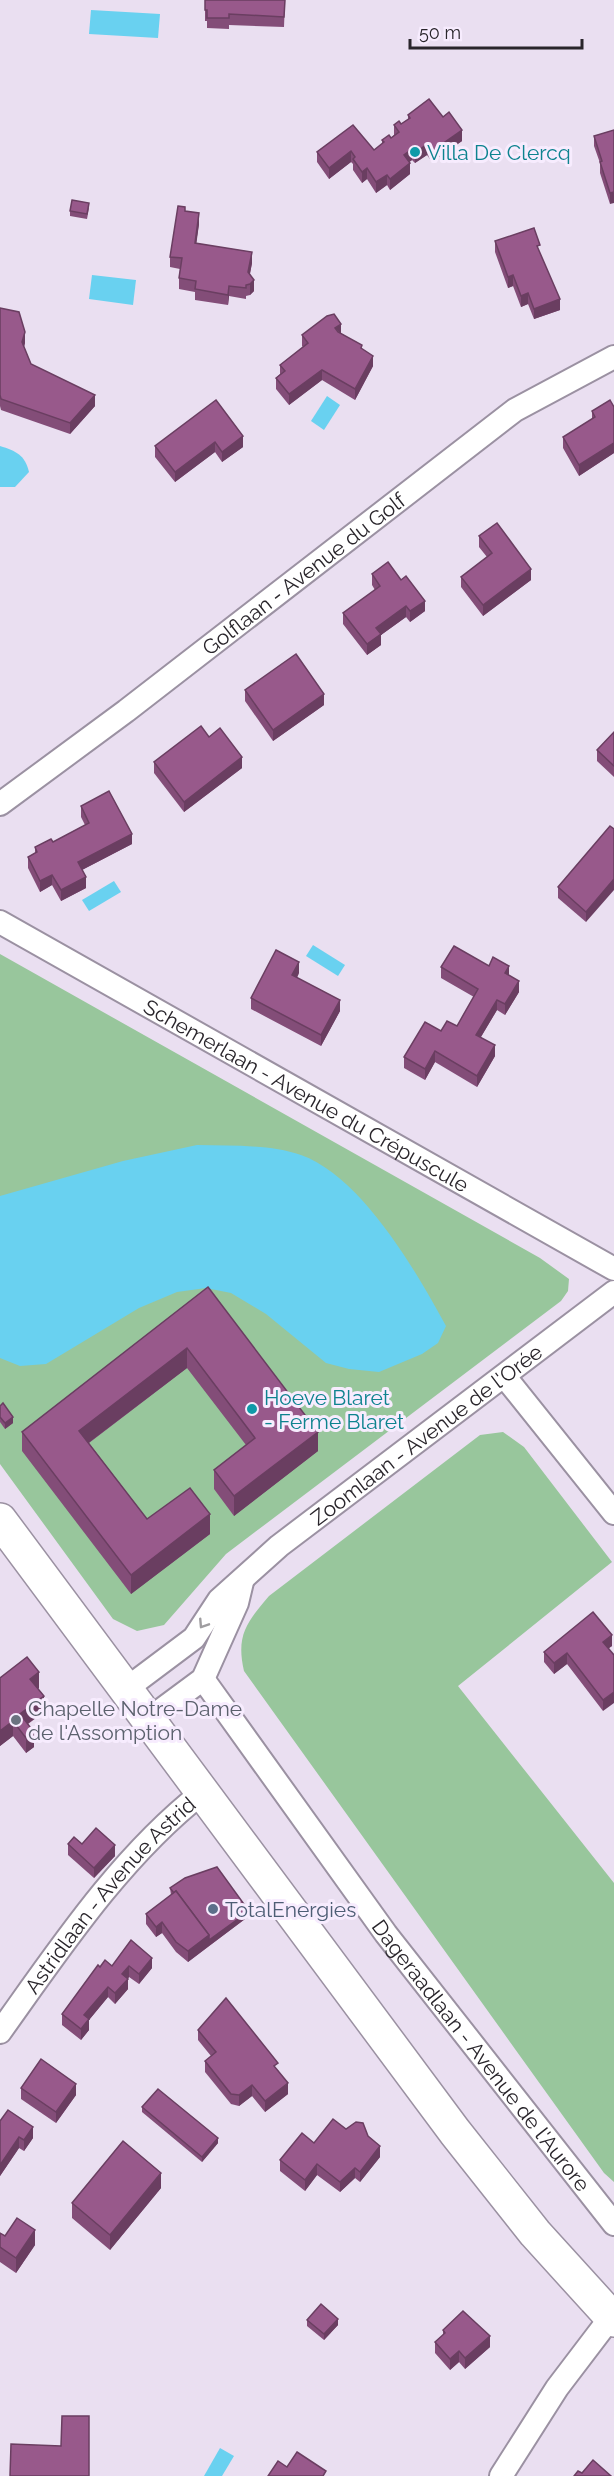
<svg xmlns="http://www.w3.org/2000/svg" width="614" height="2476" font-family="Raleway,sans-serif">
<style>
.green{fill:#98c69c}
.water{fill:#69d1f0}
.lines{fill:none;stroke-linecap:round;stroke-linejoin:round}
.street-casing{stroke:#9b91a2;stroke-width:26}
.primary-casing{stroke:#9b91a2;stroke-width:36}
.street{stroke:#fff;stroke-width:22}
.primary{stroke:#fff;stroke-width:33}
.wall{fill:#834d78}
.shaded-wall{fill:#6a3e61}
.building{fill:#98598b;stroke:#6a3e61;stroke-width:1.5}
.oneway{stroke:#9f9da0}
.culture-dot{fill:#0f9aa8;stroke:#f7ecfe;stroke-width:2}
.worship-dot{fill:#6b7280;stroke:#f7ecfe;stroke-width:2}
.service-dot{fill:#5c6f8a;stroke:#f7ecfe;stroke-width:2}
.labels{text-anchor:middle;dominant-baseline:central;stroke-width:6;stroke-linejoin:round;paint-order:stroke}
.culture-label{font-size:21px;fill:#0d838f;stroke:#f7ecfe;text-anchor:start}
.street-label{font-size:21px;fill:#29252b;stroke:#f7ecfe}
.worship-label{font-size:21px;fill:#5b616d;stroke:#f7ecfe;text-anchor:start}
.service-label{font-size:21px;fill:#4e5e75;stroke:#f7ecfe;text-anchor:start}
</style>
<rect width="100%" height="100%" fill="#eadff1"/>
<g class="green">
<polygon points="0,954 540,1258 569,1279 568,1291 561,1301 226,1554 164,1625 137,1631 113,1619 0,1464"/>
<path d="M503,1432L524,1447L612,1562L458,1686L614,1883V2182L604,2173L244,1671C236,1636 246,1623 269,1596L480,1435Z"/>
</g>
<g class="water">
<polygon points="91,10 160,14 158,38 89,34"/>
<polygon points="92,275 136,280 133,305 89,299"/>
<polygon points="327,396 340,405 324,430 311,421"/>
<path d="M0,446C16,451 25,455 29,472L15,487H0Z"/>
<polygon points="114,881 121,892 89,911 82,900"/>
<polygon points="313,945 345,965 338,976 306,956"/>
<path d="M197,1145C231,1146 269,1144 301,1155C362,1177 416,1271 446,1326L438,1343L422,1354L379,1372L349,1369L326,1363L266,1314L231,1293L206,1288L177,1292L139,1308L46,1364L20,1366L0,1358V1196L123,1161Z"/>
<polygon points="220,2448 234,2456 222,2476 204,2476"/>
</g>
<g class="lines">
<defs>
<g id="street">
<path id="s1" d="M0,804L126,711L515,410L614,357"/>
<path id="s2" d="M0,922L614,1269"/>
<polyline points="505,1377 614,1513"/>
<path id="s3" d="M203,1679L386,1934L614,2224"/>
<path id="s4" d="M126,1689L194,1638L219,1600L279,1546L614,1292"/>
<polyline points="149,1719 203,1679 237,1603 242,1582"/>
<path id="s5" d="M0,2032C60,1948 121,1856 203,1792"/>
<polyline points="501,2476 557,2388 611,2317"/>
</g>
<polyline id="primary" points="0,1520 455,2132 535,2233 614,2320"/>
</defs>
<use href="#street" class="street-casing"/>
<use href="#primary" class="primary-casing"/>
<use href="#street" class="street"/>
<use href="#primary" class="primary"/>
</g>
<g class="wall">
<polygon points="205,0 285,0 284,27 229,25 229,29 207,28 207,21 205,21"/>
<polygon points="408,115 462,141 432,162 427,155 415,163 412,160 409,162 410,174 390,190 387,185 376,193 367,179 362,183 353,170 353,164 351,162 329,179 317,162 317,152 374,150 382,144 382,140 391,138 394,135 394,125 401,124 408,119"/>
<polygon points="614,130 610,204 600,173 600,163 594,146 594,136"/>
<polygon points="89,208 87,219 70,216 70,211"/>
<polygon points="185,211 199,224 196,243 252,263 250,274 254,291 250,295 246,296 246,299 229,296 228,305 195,300 195,292 179,289 179,278 180,269 170,267 170,257"/>
<polygon points="495,241 540,254 560,310 534,319 528,304 521,307 513,286 508,288 495,252"/>
<polygon points="0,308 25,343 24,347 31,364 95,406 70,434 1,410 0,406"/>
<polygon points="341,333 362,349 373,366 355,400 322,380 289,405 276,389 276,378 280,374 280,365 303,347 302,346 302,335"/>
<polygon points="614,407 614,453 579,476 563,448 563,437 592,419 592,411"/>
<polygon points="243,436 243,447 222,462 215,452 175,482 155,457 155,446"/>
<polygon points="479,536 531,580 483,616 461,587 461,577 487,557 479,547"/>
<polygon points="372,574 425,611 410,622 406,617 381,635 381,645 367,655 343,624 343,613 375,590 372,585"/>
<polygon points="245,690 324,705 273,741 245,701"/>
<polygon points="614,732 614,777 597,761 597,750"/>
<polygon points="209,737 242,768 184,812 154,773 154,762"/>
<polygon points="81,806 132,844 82,870 86,888 61,901 52,885 40,892 28,868 28,857 35,853 35,847 53,842 85,825 81,817"/>
<polygon points="610,826 586,922 558,898 558,887"/>
<polygon points="489,966 509,976 519,992 505,1015 497,1010 481,1037 495,1056 477,1087 435,1062 425,1080 404,1068 404,1057 441,1031 457,1026 474,997 441,978 441,967"/>
<polygon points="299,973 297,978 340,1011 321,1046 251,1009 251,998"/>
<polygon points="208,1287 318,1451 234,1516 214,1489 214,1470 246,1445 187,1368 89,1443 147,1519 210,1534 131,1594 22,1451 22,1432"/>
<polygon points="0,1406 13,1423 5,1429 0,1422"/>
<polygon points="612,1646 609,1648 603,1711 567,1664 554,1674 544,1662 544,1652"/>
<polygon points="0,1678 39,1688 37,1689 44,1712 28,1724 34,1747 26,1753 13,1736 0,1746"/>
<polygon points="68,1844 82,1844 115,1856 94,1878 68,1855"/>
<polygon points="170,1888 249,1916 188,1962 176,1952 162,1933 156,1937 146,1924 146,1914 171,1895"/>
<polygon points="131,1940 152,1968 139,1984 129,1977 128,1979 128,1989 115,2004 108,1997 89,2020 89,2030 81,2040 62,2025 62,2014 100,1967 112,1966"/>
<polygon points="198,2030 278,2070 288,2094 265,2112 252,2096 239,2106 231,2104 205,2072 205,2061 211,2056 198,2040"/>
<polygon points="21,2088 76,2095 56,2123 21,2099"/>
<polygon points="142,2107 218,2143 202,2162 142,2112"/>
<polygon points="0,2121 33,2138 24,2151 19,2148 0,2176"/>
<polygon points="346,2129 368,2136 380,2157 360,2182 355,2178 340,2192 317,2175 305,2191 280,2171 280,2160 314,2143"/>
<polygon points="161,2188 110,2250 72,2218 72,2203"/>
<polygon points="0,2233 5,2236 35,2245 16,2273 0,2262"/>
<polygon points="307,2320 338,2325 324,2340 307,2326"/>
<polygon points="443,2330 490,2347 465,2369 459,2362 450,2370 435,2353 435,2342 443,2335"/>
</g>
<g class="shaded-wall">
<polygon points="462,130 462,141 432,162 432,151"/>
<polygon points="427,144 427,155 415,163 415,153"/>
<polygon points="412,149 412,160 404,166 404,155"/>
<polygon points="351,151 351,162 329,179 329,168"/>
<polygon points="410,163 410,174 390,190 390,179"/>
<polygon points="367,168 367,179 362,183 362,172"/>
<polygon points="387,175 387,185 376,193 376,182"/>
<polygon points="614,192 614,203 610,204 610,193"/>
<polygon points="199,213 199,224 195,254 195,243"/>
<polygon points="252,252 252,263 248,283 248,272"/>
<polygon points="513,275 513,286 508,288 508,277"/>
<polygon points="254,280 254,291 250,295 250,284"/>
<polygon points="229,286 229,296 228,305 228,295"/>
<polygon points="528,293 528,304 521,307 521,296"/>
<polygon points="560,299 560,310 534,319 534,309"/>
<polygon points="341,324 341,335 335,328"/>
<polygon points="25,332 25,343 22,353 22,342"/>
<polygon points="373,356 373,366 355,400 355,389"/>
<polygon points="322,370 322,380 289,405 289,394"/>
<polygon points="95,395 95,406 70,434 70,423"/>
<polygon points="243,436 243,447 222,462 222,452"/>
<polygon points="215,442 215,452 175,482 175,472"/>
<polygon points="614,443 614,453 579,476 579,465"/>
<polygon points="531,569 531,580 483,616 483,605"/>
<polygon points="425,601 425,611 410,622 410,611"/>
<polygon points="406,606 406,617 381,635 381,645 367,655 367,644 376,628"/>
<polygon points="324,694 324,705 273,741 273,730"/>
<polygon points="242,757 242,768 184,812 184,802"/>
<polygon points="132,834 132,844 78,872 78,862"/>
<polygon points="52,875 52,885 40,892 40,881"/>
<polygon points="86,877 86,888 61,901 61,890"/>
<polygon points="614,879 614,890 586,922 586,912"/>
<polygon points="299,962 299,973 292,986 292,975"/>
<polygon points="509,966 509,977 505,973"/>
<polygon points="519,981 519,992 505,1015 505,1004"/>
<polygon points="340,1000 340,1011 321,1046 321,1035"/>
<polygon points="497,1000 497,1010 476,1045 476,1035"/>
<polygon points="495,1045 495,1056 477,1087 477,1076"/>
<polygon points="435,1051 435,1062 425,1080 425,1069"/>
<polygon points="187,1348 187,1368 79,1450 79,1431"/>
<polygon points="13,1417 13,1423 5,1429 5,1423"/>
<polygon points="318,1432 318,1451 234,1516 234,1496"/>
<polygon points="210,1514 210,1534 131,1594 131,1575"/>
<polygon points="612,1635 612,1646 603,1652 603,1642"/>
<polygon points="567,1653 567,1664 554,1674 554,1663"/>
<polygon points="39,1672 39,1688 30,1694 30,1679"/>
<polygon points="614,1692 614,1703 603,1711 603,1700"/>
<polygon points="44,1696 44,1712 20,1729 20,1714"/>
<polygon points="13,1721 13,1736 0,1746 0,1731"/>
<polygon points="34,1732 34,1747 26,1753 26,1738"/>
<polygon points="115,1845 115,1856 94,1878 94,1868"/>
<polygon points="249,1911 249,1916 209,1946 209,1940"/>
<polygon points="162,1922 162,1933 156,1937 156,1927"/>
<polygon points="209,1935 209,1946 188,1962 188,1951"/>
<polygon points="152,1958 152,1968 139,1984 139,1974"/>
<polygon points="129,1966 129,1977 122,1985 122,1974"/>
<polygon points="128,1979 128,1989 115,2004 115,1993"/>
<polygon points="108,1987 108,1997 89,2020 89,2030 81,2040 81,2029 84,2015"/>
<polygon points="288,2083 288,2094 265,2112 265,2101"/>
<polygon points="76,2084 76,2095 56,2123 56,2112"/>
<polygon points="252,2085 252,2096 239,2106 239,2095"/>
<polygon points="33,2127 33,2138 24,2151 24,2140"/>
<polygon points="19,2137 19,2148 0,2176 0,2165"/>
<polygon points="218,2138 218,2143 202,2162 202,2157"/>
<polygon points="380,2146 380,2157 360,2182 360,2172"/>
<polygon points="317,2164 317,2175 305,2191 305,2180"/>
<polygon points="355,2168 355,2178 340,2192 340,2182"/>
<polygon points="161,2173 161,2188 110,2250 110,2235"/>
<polygon points="35,2230 35,2245 16,2273 16,2258"/>
<polygon points="338,2319 338,2325 324,2340 324,2334"/>
<polygon points="490,2336 490,2347 465,2369 465,2358"/>
<polygon points="459,2351 459,2362 450,2370 450,2359"/>
</g>
<g class="building">
<polygon points="205,0 285,0 284,17 229,14 229,18 207,18 207,10 205,10"/>
<polygon points="429,99 443,117 449,112 462,130 432,151 427,144 415,153 412,149 404,155 410,163 390,179 387,175 376,182 367,168 362,172 353,159 355,157 351,151 329,168 317,152 353,125 374,150 384,142 382,140 389,135 391,138 399,132 394,125 399,121 401,124 410,118 408,115"/>
<polygon points="614,130 614,192 610,193 600,162 602,161 594,136"/>
<polygon points="72,200 89,203 87,214 70,211"/>
<polygon points="178,206 185,207 185,211 199,213 195,243 252,252 248,272 254,280 250,284 246,285 246,288 229,286 228,295 195,289 196,281 179,278 182,258 170,257"/>
<polygon points="534,228 540,245 537,246 560,299 534,309 528,293 521,296 513,275 508,277 495,241"/>
<polygon points="0,308 19,312 25,332 22,342 31,364 95,395 70,423 1,399 0,395"/>
<polygon points="334,314 341,324 335,328 338,332 362,345 361,348 373,356 355,389 322,370 289,394 276,378 285,371 280,365 308,343 302,335 327,316"/>
<polygon points="216,400 243,436 222,452 215,442 175,472 155,446"/>
<polygon points="610,400 614,407 614,443 579,465 563,437 595,417 592,411"/>
<polygon points="497,523 531,569 483,605 461,577 492,553 479,536"/>
<polygon points="388,562 401,580 406,576 425,601 410,611 406,606 376,628 381,634 367,644 343,613 380,586 372,574"/>
<polygon points="296,654 324,694 273,730 245,690"/>
<polygon points="201,726 209,737 220,728 242,757 184,802 154,762"/>
<polygon points="614,732 614,766 597,750"/>
<polygon points="109,791 132,834 78,862 86,877 61,890 52,875 40,881 28,857 37,852 35,847 51,839 53,842 89,823 81,806"/>
<polygon points="610,826 614,829 614,879 586,912 558,887"/>
<polygon points="454,946 489,966 493,957 509,966 505,973 519,981 505,1004 497,1000 476,1035 495,1045 477,1076 435,1051 425,1069 404,1057 425,1022 441,1031 447,1021 457,1026 478,989 441,967"/>
<polygon points="276,950 299,962 292,975 340,1000 321,1035 251,998"/>
<polygon points="208,1287 318,1432 234,1496 214,1470 255,1438 187,1348 79,1431 147,1519 190,1488 210,1514 131,1575 22,1432"/>
<polygon points="3,1403 13,1417 5,1423 0,1417 0,1406"/>
<polygon points="593,1612 612,1635 603,1642 614,1655 614,1692 603,1700 567,1653 554,1663 544,1652"/>
<polygon points="27,1657 39,1672 30,1679 44,1696 20,1714 34,1732 26,1738 13,1721 0,1731 0,1678"/>
<polygon points="96,1828 115,1845 94,1868 68,1844 74,1837 82,1844"/>
<polygon points="217,1867 249,1911 209,1940 209,1935 176,1891 174,1893 170,1888 185,1878"/>
<polygon points="176,1891 209,1935 188,1951 176,1942 162,1922 156,1927 146,1914"/>
<polygon points="131,1940 152,1958 139,1974 129,1966 122,1974 128,1979 115,1993 108,1987 84,2015 89,2019 81,2029 62,2014 98,1965 100,1967 105,1960 112,1966"/>
<polygon points="226,1998 278,2063 274,2066 288,2083 265,2101 252,2085 239,2095 231,2094 205,2061 216,2052 198,2030"/>
<polygon points="41,2059 76,2084 56,2112 21,2088"/>
<polygon points="158,2089 218,2138 202,2157 142,2107"/>
<polygon points="8,2110 33,2127 24,2140 19,2137 0,2165 0,2121"/>
<polygon points="333,2119 346,2129 356,2122 363,2123 368,2136 380,2146 360,2172 355,2168 340,2182 317,2164 305,2180 280,2160 302,2133 314,2143"/>
<polygon points="123,2141 161,2173 110,2235 72,2203"/>
<polygon points="17,2218 35,2230 16,2258 0,2247 0,2233 5,2236"/>
<polygon points="321,2304 338,2319 324,2334 307,2320"/>
<polygon points="463,2311 490,2336 465,2358 459,2351 450,2359 435,2342 445,2333 443,2330"/>
<polygon points="62,2416 89,2416 89,2476 10,2476 11,2444 61,2446"/>
<polygon points="297,2452 326,2471 323,2476 268,2476 278,2461 287,2467"/>
<polygon points="593,2460 611,2476 574,2476 578,2471 582,2473"/>
</g>
<defs><path id="oneway-chevron" d="M-2-3.5L2.5 0L-2 3.5" fill="none" stroke-width="1.6" stroke-linecap="round" stroke-linejoin="round" transform="scale(1.5)"/></defs>
<use class="oneway" href="#oneway-chevron" transform="translate(203 1624) rotate(123)"/>
<g class="culture-dot">
<circle cx="415" cy="152" r="6"/>
<circle cx="252" cy="1409" r="6"/>
</g>
<circle class="worship-dot" cx="16" cy="1720" r="6"/>
<circle class="service-dot" cx="213" cy="1909" r="6"/>
<g class="labels">
<g class="culture-label">
<text x="427" y="152">Villa De Clercq</text>
<text x="264" y="1397">Hoeve Blaret<tspan x="264" dy="24">- Ferme Blaret</tspan></text>
</g>
<g class="street-label">
<text stroke="none"><textPath href="#s1" startOffset="381">Golflaan - Avenue du Golf</textPath></text>
<text stroke="none"><textPath href="#s2" startOffset="352">Schemerlaan - Avenue du Crépuscule</textPath></text>
<text stroke="none"><textPath href="#s4" startOffset="396">Zoomlaan - Avenue de l'Orée</textPath></text>
<text stroke="none"><textPath href="#s5" startOffset="176">Astridlaan - Avenue Astrid</textPath></text>
<text stroke="none"><textPath href="#s3" startOffset="468">Dageraadlaan - Avenue de l'Aurore</textPath></text>
</g>
<g class="worship-label">
<text x="28" y="1708">Chapelle Notre-Dame<tspan x="28" dy="24">de l'Assomption</tspan></text>
</g>
<g class="service-label">
<text x="225" y="1909">TotalEnergies</text>
</g>
</g>
<path d="M410 39v9h172v-9" fill="none" stroke="#29252b" stroke-width="3"/>
<text x="419" y="39" font-size="18" fill="#29252b" stroke="#f7ecfe" stroke-width="4.5" paint-order="stroke">50 m</text>
</svg>
